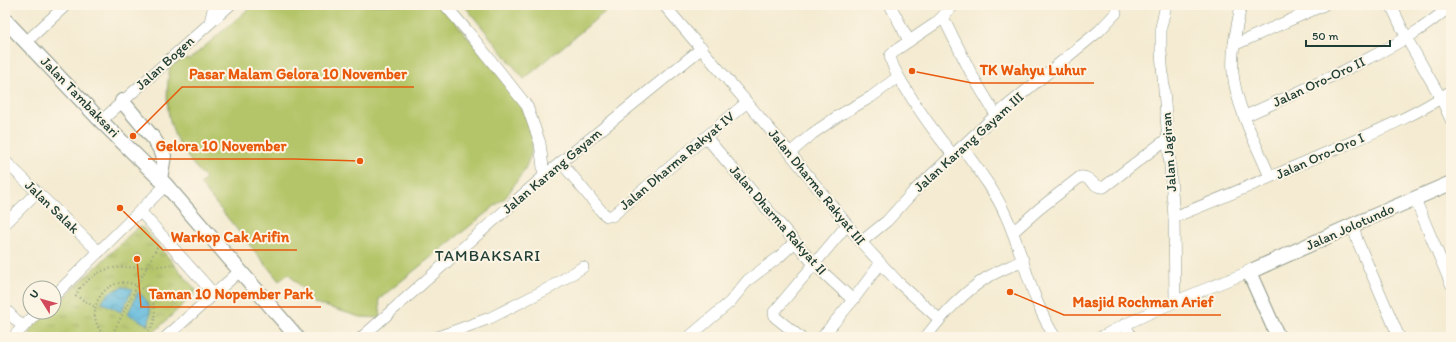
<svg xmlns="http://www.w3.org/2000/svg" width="1456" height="342" font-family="Itim,sans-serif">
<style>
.park{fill:url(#park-tufts);stroke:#69814e}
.pitch{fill:#b3c568;stroke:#69814e}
.water{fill:url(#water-waves);stroke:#407b88}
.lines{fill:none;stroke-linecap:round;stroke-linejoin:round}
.minor-casing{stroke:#8a9483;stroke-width:12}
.major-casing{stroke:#8a9483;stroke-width:16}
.path{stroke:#8a9483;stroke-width:2;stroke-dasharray:1 3;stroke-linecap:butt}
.minor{stroke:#fff;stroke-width:11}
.major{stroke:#fff;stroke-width:14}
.labels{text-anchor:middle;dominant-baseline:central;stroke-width:4;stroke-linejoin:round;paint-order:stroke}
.street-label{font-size:14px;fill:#1f3d34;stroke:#fcf5e5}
.quarter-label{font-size:16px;letter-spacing:1px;fill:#1f3d34;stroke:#fcf5e5}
.leader{fill:none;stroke:#e8590c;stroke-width:1.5}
.callout-dot{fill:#e8590c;stroke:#fcf5e5;stroke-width:1.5}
.callout-label{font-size:15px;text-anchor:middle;font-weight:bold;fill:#e8590c;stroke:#fcf5e5;stroke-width:4;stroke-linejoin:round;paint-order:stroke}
</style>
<defs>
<pattern id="park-tufts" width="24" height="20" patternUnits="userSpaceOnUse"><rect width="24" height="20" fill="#b3c568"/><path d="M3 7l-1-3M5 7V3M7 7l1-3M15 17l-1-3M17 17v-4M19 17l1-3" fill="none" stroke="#91a156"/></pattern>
<pattern id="water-waves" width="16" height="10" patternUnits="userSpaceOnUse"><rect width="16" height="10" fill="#60b9dd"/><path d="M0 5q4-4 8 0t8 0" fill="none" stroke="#4f98b4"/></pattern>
</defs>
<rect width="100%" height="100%" fill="#fcf5e5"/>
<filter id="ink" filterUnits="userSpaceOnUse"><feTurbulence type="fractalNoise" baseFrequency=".025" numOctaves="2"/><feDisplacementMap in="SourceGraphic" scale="8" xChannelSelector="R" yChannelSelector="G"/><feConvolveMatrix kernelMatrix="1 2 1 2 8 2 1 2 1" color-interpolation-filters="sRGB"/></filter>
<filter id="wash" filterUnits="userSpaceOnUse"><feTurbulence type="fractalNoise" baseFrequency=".012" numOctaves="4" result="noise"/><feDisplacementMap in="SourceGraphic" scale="16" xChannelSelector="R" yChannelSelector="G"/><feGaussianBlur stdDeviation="0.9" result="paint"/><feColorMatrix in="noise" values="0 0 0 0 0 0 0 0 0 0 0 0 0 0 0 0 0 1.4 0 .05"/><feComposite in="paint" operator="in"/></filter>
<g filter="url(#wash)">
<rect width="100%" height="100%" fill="#f4ebd2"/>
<polygon class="park" points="140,227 143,228 196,290 195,293 149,337 33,337 30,335 30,330 49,312 54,312 54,307 137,228"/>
<g class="pitch">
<path d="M253,5H441L520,100L533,135L531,154L525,169L506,197L379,299L381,318L360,317L315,303L289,274L279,281L200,184L206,179C197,169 188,159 181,147C164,121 165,87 172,57L190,59Z"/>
<polygon points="464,5 613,5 524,79"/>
</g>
<g class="water">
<polygon points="123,287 133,289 121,312 101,302 110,292"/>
<path d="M138,292C149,300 153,312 148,325L128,314Z"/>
</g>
</g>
<g filter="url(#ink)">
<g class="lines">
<defs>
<g id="minor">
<polyline points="445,5 469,33 527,106 540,143 544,176"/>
<polyline points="664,5 790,153 861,242 898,282 939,319"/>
<polyline points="890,5 909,41"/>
<polyline points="1166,5 1161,27 1161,52 1174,217 1175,301"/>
<path d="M1241,5C1237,27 1231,50 1233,73C1236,106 1257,146 1270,177"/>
<polyline points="1391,5 1407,39 1441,98 1451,120"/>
<polyline points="943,17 972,75 996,115"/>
<polyline points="210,22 214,5"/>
<polyline points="26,42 66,5"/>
<polyline points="1234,45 1324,5"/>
<path d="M1245,116C1287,97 1329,79 1369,58C1399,43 1426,28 1451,5"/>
<polyline points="101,121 230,5"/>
<polyline points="706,137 813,263 853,300"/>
<path d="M962,147C978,169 995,191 1006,216C1024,256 1031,300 1055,337"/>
<polyline points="790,153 812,134 838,116 871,97 898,77"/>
<path d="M953,155C935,133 921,114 906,89C900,79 892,68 890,56L896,50L936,23L954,5"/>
<polyline points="5,161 99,252"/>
<polyline points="561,162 602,212 607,216 612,216 746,103"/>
<polyline points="1415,199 1451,284"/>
<polyline points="140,211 214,294"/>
<path d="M1174,217C1225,197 1275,175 1326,153C1367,135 1414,117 1451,91"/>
<polyline points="5,224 37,192"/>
<polyline points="1353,225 1357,240 1399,337"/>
<path d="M1013,232L1039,209L1080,177C1090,175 1094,189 1104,187L1168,138"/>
<polyline points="861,242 887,221 914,191 996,115 1099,31 1116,13"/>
<polyline points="54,296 166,185"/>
<polyline points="5,309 23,327"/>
<polyline points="1125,324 1131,337"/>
<polyline points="13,337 38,312"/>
<polyline points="166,337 240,271"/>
<polyline points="362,337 544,176 702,48"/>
<polyline points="438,337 490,318 551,287 583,267"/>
<polyline points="689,337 730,302 748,280 779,257 795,242"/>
<polyline points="800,337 775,317 774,312 847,225"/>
<polyline points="822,337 853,300 880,264"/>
<path d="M926,337C943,314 962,294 986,278C998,271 1011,266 1023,260"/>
<path d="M1101,337C1149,311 1199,291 1249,272"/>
</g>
<g id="major">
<polyline points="5,20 101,121 166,185 297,337"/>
<polyline points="122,101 154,139 164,156 160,179"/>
<polyline points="1278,337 1249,272 1353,225 1451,183"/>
</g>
</defs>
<use href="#minor" class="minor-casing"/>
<use href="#major" class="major-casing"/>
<g class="path">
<polyline points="79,288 76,296 95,307"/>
<path d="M80,288C104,263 114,268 146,267C155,267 165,265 174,265"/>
<path d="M106,337C77,311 110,267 141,288C148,292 153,299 154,307C157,319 152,330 143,337"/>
<polyline points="111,337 157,247"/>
</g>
<use href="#minor" class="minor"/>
<use href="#major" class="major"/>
</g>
</g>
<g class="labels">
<g class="street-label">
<text transform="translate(165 63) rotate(-42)">Jalan Bogen</text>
<text transform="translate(1319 82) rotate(-25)">Jalan Oro-Oro II</text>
<text transform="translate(80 97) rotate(46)">Jalan Tambaksari</text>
<text transform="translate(969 142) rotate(-42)">Jalan Karang Gayam III</text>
<text transform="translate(1169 152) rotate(-94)">Jalan Jagiran</text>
<text transform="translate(1320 156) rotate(-24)">Jalan Oro-Oro I</text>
<text transform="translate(677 161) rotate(-40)">Jalan Dharma Rakyat IV</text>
<text transform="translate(552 171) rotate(-40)">Jalan Karang Gayam</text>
<text transform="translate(817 187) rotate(51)">Jalan Dharma Rakyat III</text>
<text transform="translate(52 207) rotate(44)">Jalan Salak</text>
<text transform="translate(778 220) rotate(49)">Jalan Dharma Rakyat II</text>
<text transform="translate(1350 227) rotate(-24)">Jalan Jolotundo</text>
</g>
<g class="quarter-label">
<text x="488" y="255">TAMBAKSARI</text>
</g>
</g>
<path class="leader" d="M912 71L972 83H1094M133 136L182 87H414M360 161L294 159H148M120 208L163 250H297M137 259L141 307H321M1010 292L1064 315H1221"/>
<g class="callout-dot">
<circle cx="912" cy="71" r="4"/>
<circle cx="133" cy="136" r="4"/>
<circle cx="360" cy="161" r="4"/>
<circle cx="120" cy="208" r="4"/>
<circle cx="137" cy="259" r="4"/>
<circle cx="1010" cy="292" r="4"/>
</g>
<g class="callout-label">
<text x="1033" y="75">TK Wahyu Luhur</text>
<text x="298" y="79">Pasar Malam Gelora 10 November</text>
<text x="221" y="151">Gelora 10 November</text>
<text x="230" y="242">Warkop Cak Arifin</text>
<text x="231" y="299">Taman 10 Nopember Park</text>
<text x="1143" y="307">Masjid Rochman Arief</text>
</g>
<rect width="1456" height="342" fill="none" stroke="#fcf5e5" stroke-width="20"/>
<g transform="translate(42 300) rotate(307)"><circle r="19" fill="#fcf5e5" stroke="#a4ab9e"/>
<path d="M0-3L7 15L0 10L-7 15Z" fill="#d1495b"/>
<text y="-6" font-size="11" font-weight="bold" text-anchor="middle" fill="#1f3d34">U</text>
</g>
<path d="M1306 40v6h84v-6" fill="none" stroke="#1f3d34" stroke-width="2"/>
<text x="1312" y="40" font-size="12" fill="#1f3d34" stroke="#fcf5e5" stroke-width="3" paint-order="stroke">50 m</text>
</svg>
